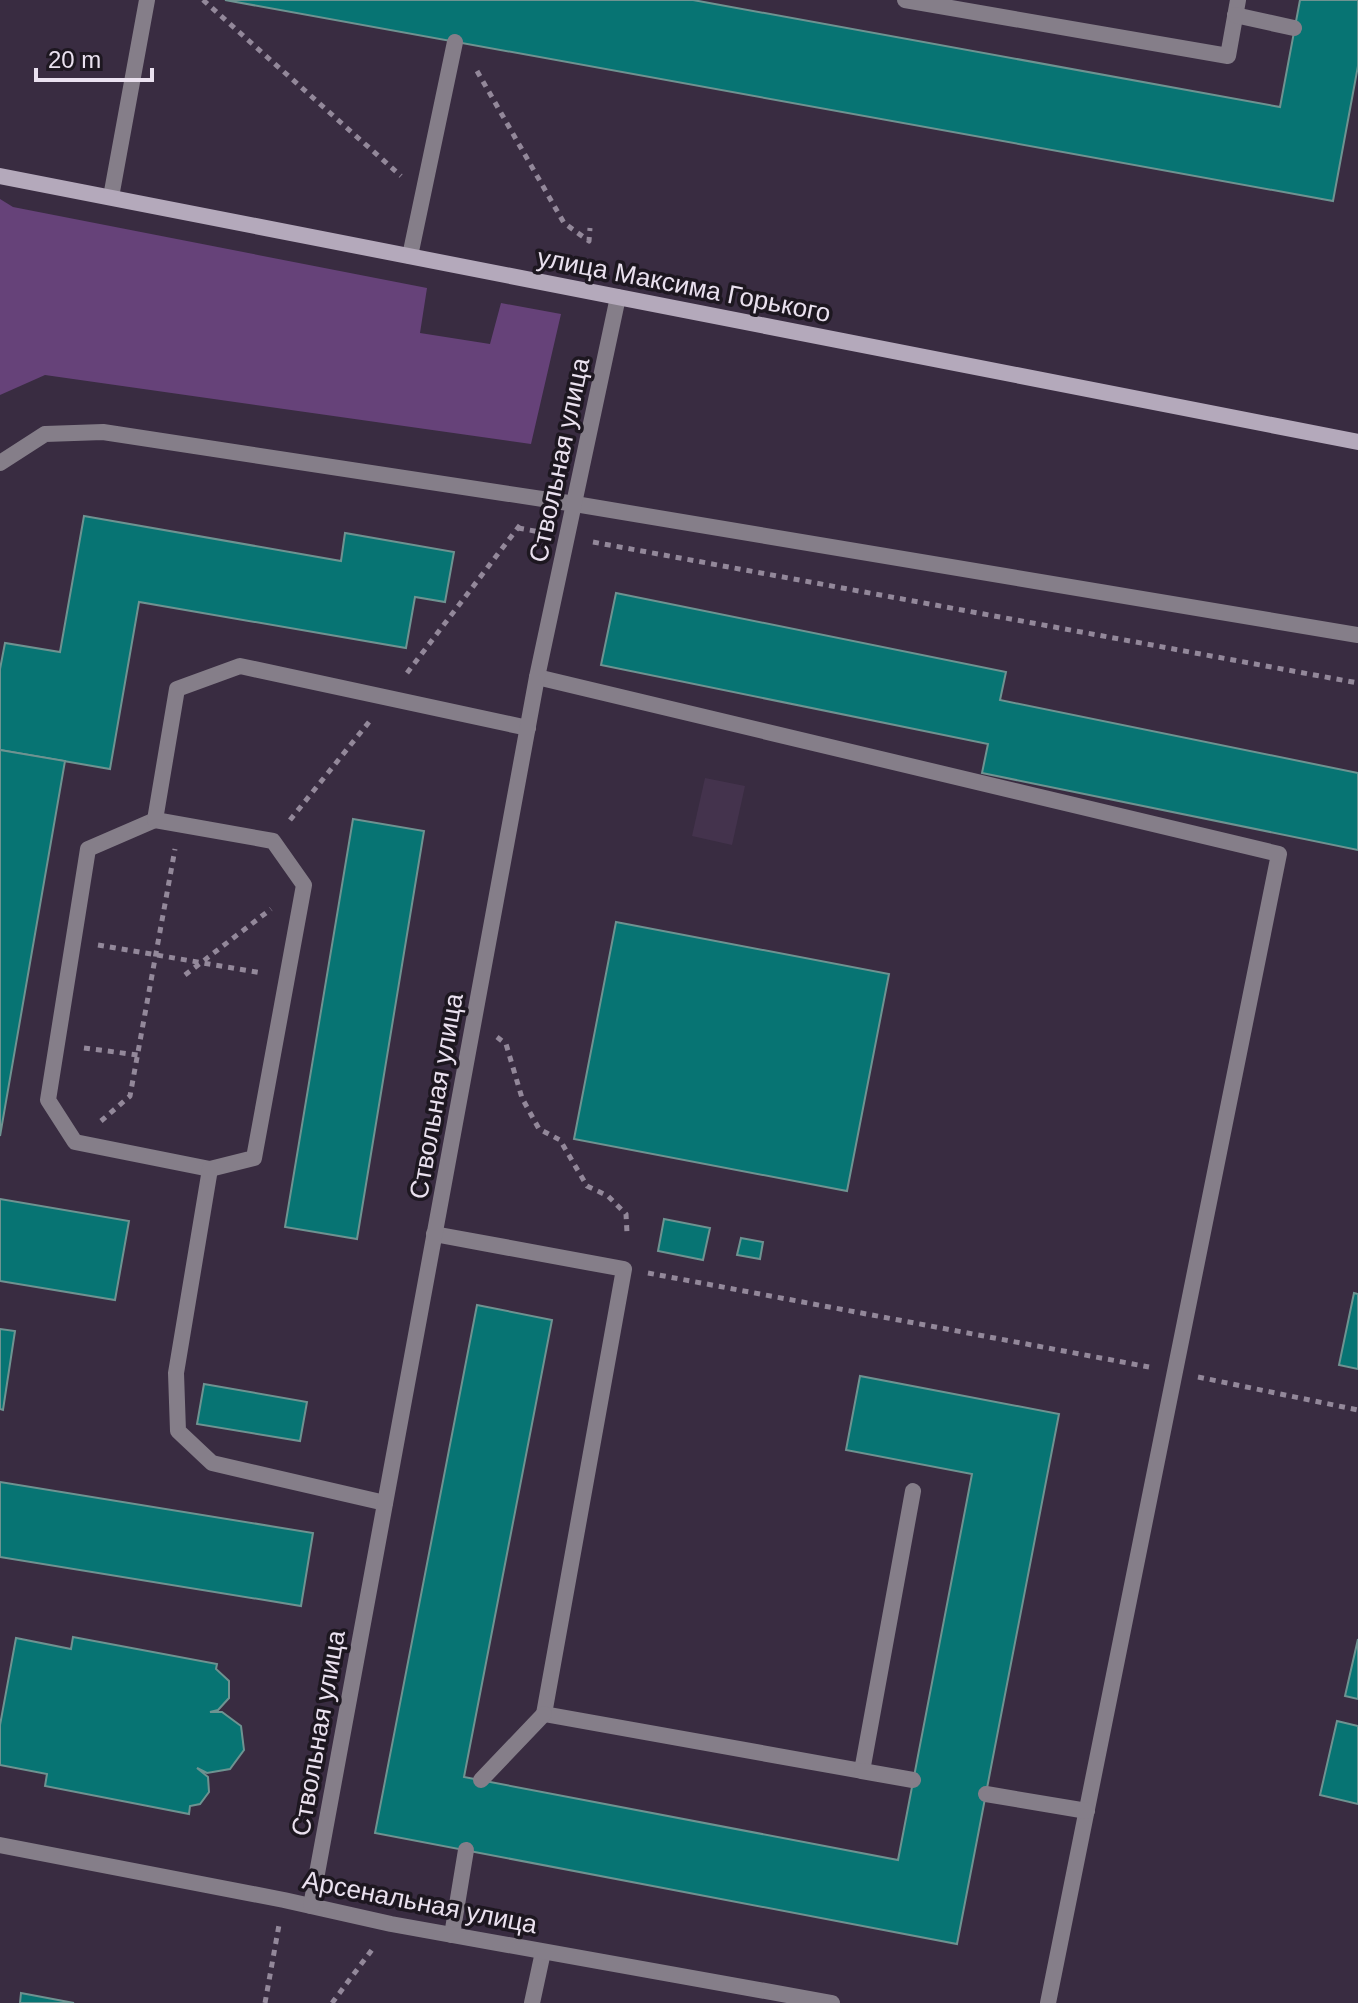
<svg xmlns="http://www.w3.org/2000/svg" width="1358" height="2003" font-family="Arial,sans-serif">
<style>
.built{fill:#44334d}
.green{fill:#664279}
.building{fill:#077473;stroke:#6e9391;stroke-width:2}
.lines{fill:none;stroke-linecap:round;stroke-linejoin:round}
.path{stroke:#93889a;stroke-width:5;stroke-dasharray:6 6;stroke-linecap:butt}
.service{stroke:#857e89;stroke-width:16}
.minor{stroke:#857e89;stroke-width:16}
.secondary{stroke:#b4a9bb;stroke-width:16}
.labels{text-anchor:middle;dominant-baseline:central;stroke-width:7;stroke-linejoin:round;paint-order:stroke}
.street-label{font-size:26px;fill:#eae1ef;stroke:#1d1720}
</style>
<rect width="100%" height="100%" fill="#392c41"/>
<polygon class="built" points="705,778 745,786 732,845 692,836"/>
<polygon class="green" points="0,199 13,207 427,288 420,333 490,344 501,303 561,314 531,444 45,375 0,395"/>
<g class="building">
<polygon points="225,0 693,0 1280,107 1300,0 1358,0 1358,66 1333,201"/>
<polygon points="84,516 341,561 345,533 454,552 445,602 415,597 406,648 139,602 110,769 0,750 0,669 5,643 60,652"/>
<polygon points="616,593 1006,672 1000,700 1358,773 1358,850 982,773 988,744 601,665"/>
<polygon points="0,750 65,761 0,1136"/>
<polygon points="353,819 424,831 357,1239 285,1227"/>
<polygon points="616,922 889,974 847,1191 574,1139"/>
<polygon points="0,1199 129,1221 115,1300 0,1281"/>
<polygon points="664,1219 710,1228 703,1260 658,1251"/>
<polygon points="741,1238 763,1242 760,1259 737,1255"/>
<polygon points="1354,1293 1358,1294 1358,1369 1339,1365"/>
<polygon points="477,1305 552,1320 464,1777 898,1860 972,1474 846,1450 860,1376 1059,1414 957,1944 375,1833"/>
<polygon points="0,1329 15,1331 3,1410 0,1409"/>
<polygon points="204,1384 307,1402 300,1441 197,1424"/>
<polygon points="0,1482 313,1533 301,1606 0,1557"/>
<polygon points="73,1637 217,1664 216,1669 229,1681 229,1698 218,1710 210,1712 222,1712 241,1726 244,1750 230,1769 207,1773 197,1768 208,1777 209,1792 200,1804 190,1806 189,1814 45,1786 47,1774 0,1765 0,1725 16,1638 71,1649"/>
<polygon points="1358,1639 1358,1699 1345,1696"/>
<polygon points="1337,1721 1358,1726 1358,1804 1320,1795"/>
<polygon points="21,1993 74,2003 20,2003"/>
</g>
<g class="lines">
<g class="path">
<polyline points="203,0 401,176"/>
<polyline points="477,71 564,223 589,241 590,228"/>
<polyline points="518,528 540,532"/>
<polyline points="593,542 1358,683"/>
<polyline points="407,673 520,525"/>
<polyline points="290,820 369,722"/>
<polyline points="98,945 262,973"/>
<polyline points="185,975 271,909"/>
<polyline points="497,1037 506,1044 522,1098 539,1129 560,1140 587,1186 608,1196 626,1214 627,1233"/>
<polyline points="84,1048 138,1055"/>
<polyline points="101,1121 130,1096 175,849"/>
<polyline points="648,1273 1149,1367"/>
<polyline points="1198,1377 1358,1410"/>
<polyline points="265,2003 279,1925"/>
<polyline points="332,2003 374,1947"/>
</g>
<g class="service">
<polyline points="905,0 1228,56 1238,0"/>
<polyline points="1235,15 1294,28"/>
<polyline points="410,256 455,42"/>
<polyline points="0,463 45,434 103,432 575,504 1358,635"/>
<polyline points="537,677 1279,854 1048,2003"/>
<polyline points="155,820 88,849 48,1100 75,1142 210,1169"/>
<polyline points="434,1234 624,1269 544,1714 862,1771 913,1491"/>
<polyline points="385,1503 212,1463 178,1431 176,1373 210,1169 254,1158 304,885 273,841 155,820 177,689 240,666 528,728"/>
<polyline points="862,1771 913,1780"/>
<polyline points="481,1780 544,1714"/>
<polyline points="986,1794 1087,1811"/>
<polyline points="452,1935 466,1850"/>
<polyline points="532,2003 543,1952"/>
</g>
<g class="minor">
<polyline points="111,197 147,0"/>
<polyline points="0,1845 284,1900 391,1924 832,2003"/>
<polyline points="311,1906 537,677 618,297"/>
</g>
<polyline class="secondary" points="0,176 1358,442"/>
</g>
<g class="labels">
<g class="street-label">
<text transform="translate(684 285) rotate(11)">улица Максима Горького</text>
<text transform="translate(559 460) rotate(-78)">Ствольная улица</text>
<text transform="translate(436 1096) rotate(-80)">Ствольная улица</text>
<text transform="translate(318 1733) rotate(-80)">Ствольная улица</text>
<text transform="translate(420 1902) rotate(11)">Арсенальная улица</text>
</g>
</g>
<path d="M36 68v12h116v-12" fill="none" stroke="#eae1ef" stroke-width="4"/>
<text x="48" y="68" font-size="24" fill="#eae1ef" stroke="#1d1720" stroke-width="6" paint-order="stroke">20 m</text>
</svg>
